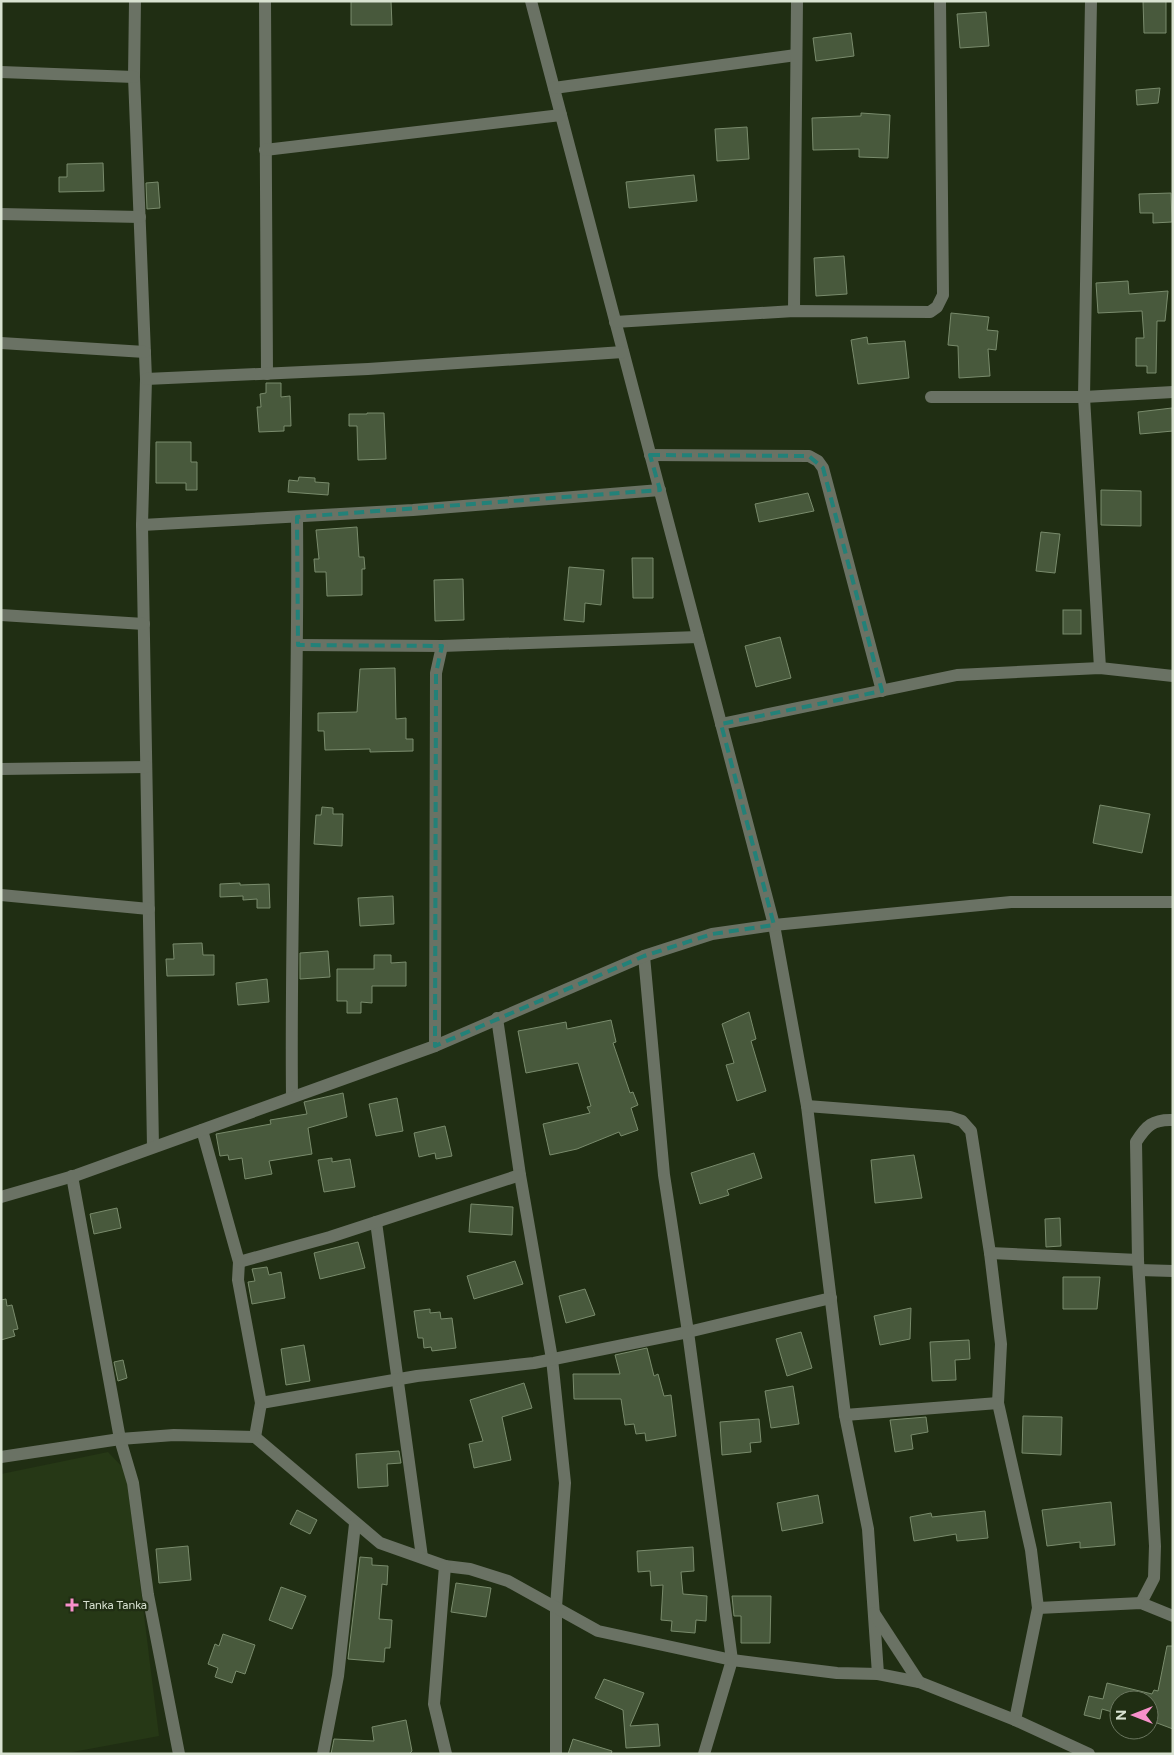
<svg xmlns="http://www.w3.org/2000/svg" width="1174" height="1755" font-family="Figtree,sans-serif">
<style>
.built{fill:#263816}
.building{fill:#48593c;stroke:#798b6c}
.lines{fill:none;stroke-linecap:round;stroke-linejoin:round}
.minor{stroke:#6a7264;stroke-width:12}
.marked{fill:none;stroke:#238178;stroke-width:4;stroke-dasharray:10 6;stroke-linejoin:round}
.poi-dot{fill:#f890cb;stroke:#202e13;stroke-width:2}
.labels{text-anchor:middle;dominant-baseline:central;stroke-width:4.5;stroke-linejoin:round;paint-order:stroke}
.poi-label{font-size:12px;fill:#d8e2d1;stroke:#202e13;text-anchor:start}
</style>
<rect width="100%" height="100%" fill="#202e13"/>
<polygon class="built" points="108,1452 126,1471 159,1736 62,1754 1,1754 1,1474"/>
<g class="building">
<polygon points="351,1 391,1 392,25 351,25"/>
<polygon points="1143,1 1166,1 1166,33 1144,33"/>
<polygon points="986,12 989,46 960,48 957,14"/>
<polygon points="851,33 854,56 816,61 813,38"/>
<polygon points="1160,88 1158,103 1137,105 1136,90"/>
<polygon points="861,113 890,115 888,158 859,157 859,149 813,150 812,118 861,116"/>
<polygon points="747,127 749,159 717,161 715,129"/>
<polygon points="103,163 104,191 59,192 59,177 67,177 67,164"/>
<polygon points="694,175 697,201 629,208 626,182"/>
<polygon points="158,182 160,208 147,209 146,183"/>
<polygon points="1171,193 1172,222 1153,223 1153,213 1140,213 1139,194"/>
<polygon points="844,256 847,294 816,296 814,258"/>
<polygon points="1128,281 1129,294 1168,291 1165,321 1157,321 1156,373 1147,373 1147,366 1136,366 1136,338 1144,338 1142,311 1098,313 1096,283"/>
<polygon points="951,313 989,317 987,330 998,331 996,350 988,349 990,376 959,378 958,346 948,345"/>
<polygon points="867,337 868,344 905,341 909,378 858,384 851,340"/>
<polygon points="266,383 281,383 281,397 290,396 291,426 284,426 284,431 259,432 257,407 261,407 260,394 266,393"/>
<polygon points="1172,408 1173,431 1140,434 1138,412"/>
<polygon points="367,413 384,413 386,459 358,460 357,426 349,426 349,414 367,414"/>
<polygon points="156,442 191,442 191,462 197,462 197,490 186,490 186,483 156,483"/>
<polygon points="299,477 315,478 315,482 329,483 328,495 288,492 289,480 298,481"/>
<polygon points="1101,490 1141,491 1141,526 1101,525"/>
<polygon points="808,493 814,511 759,522 755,504"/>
<polygon points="357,527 359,557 364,557 365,569 362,569 362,595 327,596 326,572 315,572 314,559 319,559 316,530"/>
<polygon points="1041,532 1060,534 1055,573 1036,571"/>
<polygon points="632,558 653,558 653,598 633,598"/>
<polygon points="569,567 604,570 601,605 585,603 584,622 564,620"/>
<polygon points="463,579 464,620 435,621 434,580"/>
<rect x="1063" y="610" width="18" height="24"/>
<polygon points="780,637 791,678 756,687 745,646"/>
<polygon points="395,668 396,719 406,718 406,739 413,739 413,751 370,752 370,749 325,750 324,731 318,731 318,713 357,712 360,669"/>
<polygon points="1100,805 1150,814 1142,853 1093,843"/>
<polygon points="322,807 333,808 333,814 343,814 342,846 314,844 316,815 321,815"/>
<polygon points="240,883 240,885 269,884 270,908 257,908 257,899 243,900 243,896 220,897 220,884"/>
<polygon points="393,896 394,924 360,926 358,898"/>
<polygon points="202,943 203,955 214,955 214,975 167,976 166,959 174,959 173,944"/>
<polygon points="328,951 330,977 300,979 300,953"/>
<polygon points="374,955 391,955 391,963 406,962 406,986 372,986 372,1003 361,1002 361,1013 347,1013 347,1001 337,1001 337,969 374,969"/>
<polygon points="267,979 269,1002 238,1005 236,983"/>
<polygon points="749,1012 756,1039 751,1041 766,1091 737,1101 726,1065 734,1063 722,1024"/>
<polygon points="611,1020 616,1042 613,1043 630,1093 633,1092 638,1105 631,1108 638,1130 621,1136 619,1132 577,1149 550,1155 543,1124 590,1113 587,1107 591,1106 578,1063 526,1073 518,1031 566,1022 567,1029"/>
<polygon points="343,1093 347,1117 308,1128 312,1154 269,1161 272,1174 245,1179 242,1158 229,1160 228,1155 220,1156 216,1134 271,1124 270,1120 307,1114 304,1102"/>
<polygon points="397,1098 403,1131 376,1136 369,1104"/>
<polygon points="445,1126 452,1156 436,1159 435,1153 419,1157 414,1133"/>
<polygon points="754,1153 762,1178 727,1190 729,1195 700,1204 691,1173"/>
<polygon points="914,1155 922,1198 875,1203 871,1160"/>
<polygon points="332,1158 332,1162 350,1159 355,1187 324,1192 318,1160"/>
<polygon points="471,1204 513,1207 512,1235 469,1232"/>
<polygon points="117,1208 121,1228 94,1234 90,1214"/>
<polygon points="1060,1218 1061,1246 1046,1247 1045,1219"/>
<polygon points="358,1242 365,1268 320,1279 314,1253"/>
<polygon points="515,1261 523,1284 474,1299 467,1276"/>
<polygon points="267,1267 269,1275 281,1272 285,1298 252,1304 248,1282 255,1281 252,1269"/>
<polygon points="1063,1277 1100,1277 1097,1309 1063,1309"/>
<polygon points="585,1289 595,1315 566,1323 559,1296"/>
<polygon points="6,1299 7,1306 12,1305 18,1329 13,1330 15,1336 1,1340 1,1300"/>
<polygon points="911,1308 910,1339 880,1345 874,1316"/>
<polygon points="430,1309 430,1313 440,1312 441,1319 452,1318 456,1348 432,1351 431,1347 424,1348 423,1338 418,1338 414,1311"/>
<polygon points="801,1332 812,1368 787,1376 776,1339"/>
<polygon points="969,1340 970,1359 955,1360 956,1380 932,1381 930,1342"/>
<polygon points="304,1345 310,1381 286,1385 281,1349"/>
<polygon points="647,1348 654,1376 658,1374 664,1396 671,1395 676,1436 646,1441 645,1433 636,1434 634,1424 625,1425 621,1399 574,1399 573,1374 620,1374 615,1355"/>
<polygon points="123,1360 127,1378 118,1381 114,1362"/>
<polygon points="524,1383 532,1408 502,1417 511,1460 474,1468 469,1444 483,1441 470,1400"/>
<polygon points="793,1386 799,1424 771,1428 765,1391"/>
<polygon points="1023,1416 1062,1417 1061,1455 1022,1453"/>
<polygon points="926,1417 928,1432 911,1435 913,1449 895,1452 890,1420"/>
<polygon points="759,1419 761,1442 750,1443 751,1452 722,1455 720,1422"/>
<polygon points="399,1451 401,1463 387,1464 388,1486 358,1488 356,1454"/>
<polygon points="818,1495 823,1523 782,1531 777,1503"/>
<polygon points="1111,1502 1115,1545 1080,1548 1080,1542 1047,1546 1042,1510"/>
<polygon points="297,1510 317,1520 310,1534 290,1524"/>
<polygon points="985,1511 988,1538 957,1541 956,1534 914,1541 910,1517 931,1513 932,1517"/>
<polygon points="188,1546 191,1580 159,1583 156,1549"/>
<polygon points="693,1547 694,1571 681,1572 683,1594 707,1596 706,1621 696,1620 695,1633 671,1631 672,1621 661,1620 663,1585 651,1586 650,1571 638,1572 637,1551"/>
<polygon points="360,1557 372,1558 372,1565 388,1566 387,1585 382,1584 379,1619 392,1620 390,1648 385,1648 384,1662 348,1659"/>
<polygon points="456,1583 491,1588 486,1617 451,1612"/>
<polygon points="281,1587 306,1596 292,1629 269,1620"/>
<polygon points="732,1596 771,1596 770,1643 741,1643 741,1616 734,1616"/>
<polygon points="223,1634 255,1645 245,1674 236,1671 232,1683 215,1677 218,1668 208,1664 215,1644 219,1646"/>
<polygon points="1167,1646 1173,1646 1173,1729 1149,1720 1149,1700 1119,1700 1119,1714 1102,1709 1100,1719 1084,1715 1089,1696 1103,1699 1107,1683 1152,1694 1154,1690 1158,1691"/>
<polygon points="604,1679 644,1693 630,1726 658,1724 660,1746 626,1748 623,1710 595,1698"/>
<polygon points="406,1720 412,1751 409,1754 331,1754 334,1739 374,1741 372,1727"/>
<polygon points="573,1739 612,1751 611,1754 568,1754"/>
</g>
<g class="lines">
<g class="minor">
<polyline points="135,1 134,77 146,379 142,525 153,1147"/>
<polyline points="265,1 267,374"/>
<polyline points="531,1 774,925 807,1106 845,1415 868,1529 878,1674"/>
<polyline points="1091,1 1084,397 1100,668"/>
<polyline points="1,72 134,77"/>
<polyline points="554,88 796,55"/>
<polyline points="265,150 561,115"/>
<polyline points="1,214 140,217"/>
<polyline points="794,311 797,1"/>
<polyline points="615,322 794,311 930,312 937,307 943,295 940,1"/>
<polyline points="1,343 145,352"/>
<polyline points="146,379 368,369 623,352"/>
<polyline points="931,397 1084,397 1173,392"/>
<polyline points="650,455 809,456 818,461 823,468 882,691"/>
<polyline points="142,525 413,510 660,490"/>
<polyline points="1,615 144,624"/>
<polyline points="298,645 442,646 698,637"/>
<polyline points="721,724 957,675 1100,668 1173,676"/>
<polyline points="1,769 146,767"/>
<polyline points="1,895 149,909"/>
<polyline points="644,956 664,1175 688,1332 732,1660 704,1754"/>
<polyline points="497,1018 520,1175 552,1359 565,1483 556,1607 556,1754"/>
<polyline points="435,1046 436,673 442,646"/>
<path d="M292,1097C290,904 299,710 297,517"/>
<polyline points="807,1106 950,1117 962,1121 971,1131 990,1253 1001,1344 998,1403 1031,1550 1038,1608 1015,1720"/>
<polyline points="202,1130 239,1262 238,1280 261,1403 255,1437"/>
<polyline points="72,1176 120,1439 133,1483 148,1595 179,1754"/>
<polyline points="1,1197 77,1175 435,1046 644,956 712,934 774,925 1011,902 1173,902"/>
<polyline points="376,1222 422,1557"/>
<polyline points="990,1253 1138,1260"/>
<polyline points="239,1262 330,1237 520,1175"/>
<polyline points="1139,1270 1173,1271"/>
<polyline points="261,1403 417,1376 534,1363 688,1332 831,1298"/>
<polyline points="845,1415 998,1403"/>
<polyline points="1,1457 120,1439 174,1435 255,1437 380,1543 445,1566 470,1569 508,1581 598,1631 732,1660 837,1673 878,1674 919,1682 1015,1720 1089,1754"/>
<polyline points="445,1566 434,1704 446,1754"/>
<path d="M1141,1603L1154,1578L1155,1546L1138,1260L1136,1142C1146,1126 1153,1119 1173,1120"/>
<polyline points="1038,1608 1141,1603 1173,1616"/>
<polyline points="874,1613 919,1682"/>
<polyline points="323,1754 338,1676 355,1524"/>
</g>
</g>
<path class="marked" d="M650,455L809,456L823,468L882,691L721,724L774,925L712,934L644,956L435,1046L436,673L442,646L298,645L297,517L660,490Z"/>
<path class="poi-dot" d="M69.5 1597.5h5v5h5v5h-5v5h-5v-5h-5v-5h5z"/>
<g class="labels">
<g class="poi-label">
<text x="83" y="1605">Tanka Tanka</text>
</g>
</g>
<rect width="1174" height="1755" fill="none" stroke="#d8e2d1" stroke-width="5"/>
<g transform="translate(1134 1715) rotate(270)"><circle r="24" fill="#202e13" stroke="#6a765f"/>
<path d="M0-4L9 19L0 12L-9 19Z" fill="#f890cb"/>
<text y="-8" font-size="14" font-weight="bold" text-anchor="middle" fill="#d8e2d1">N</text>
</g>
</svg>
